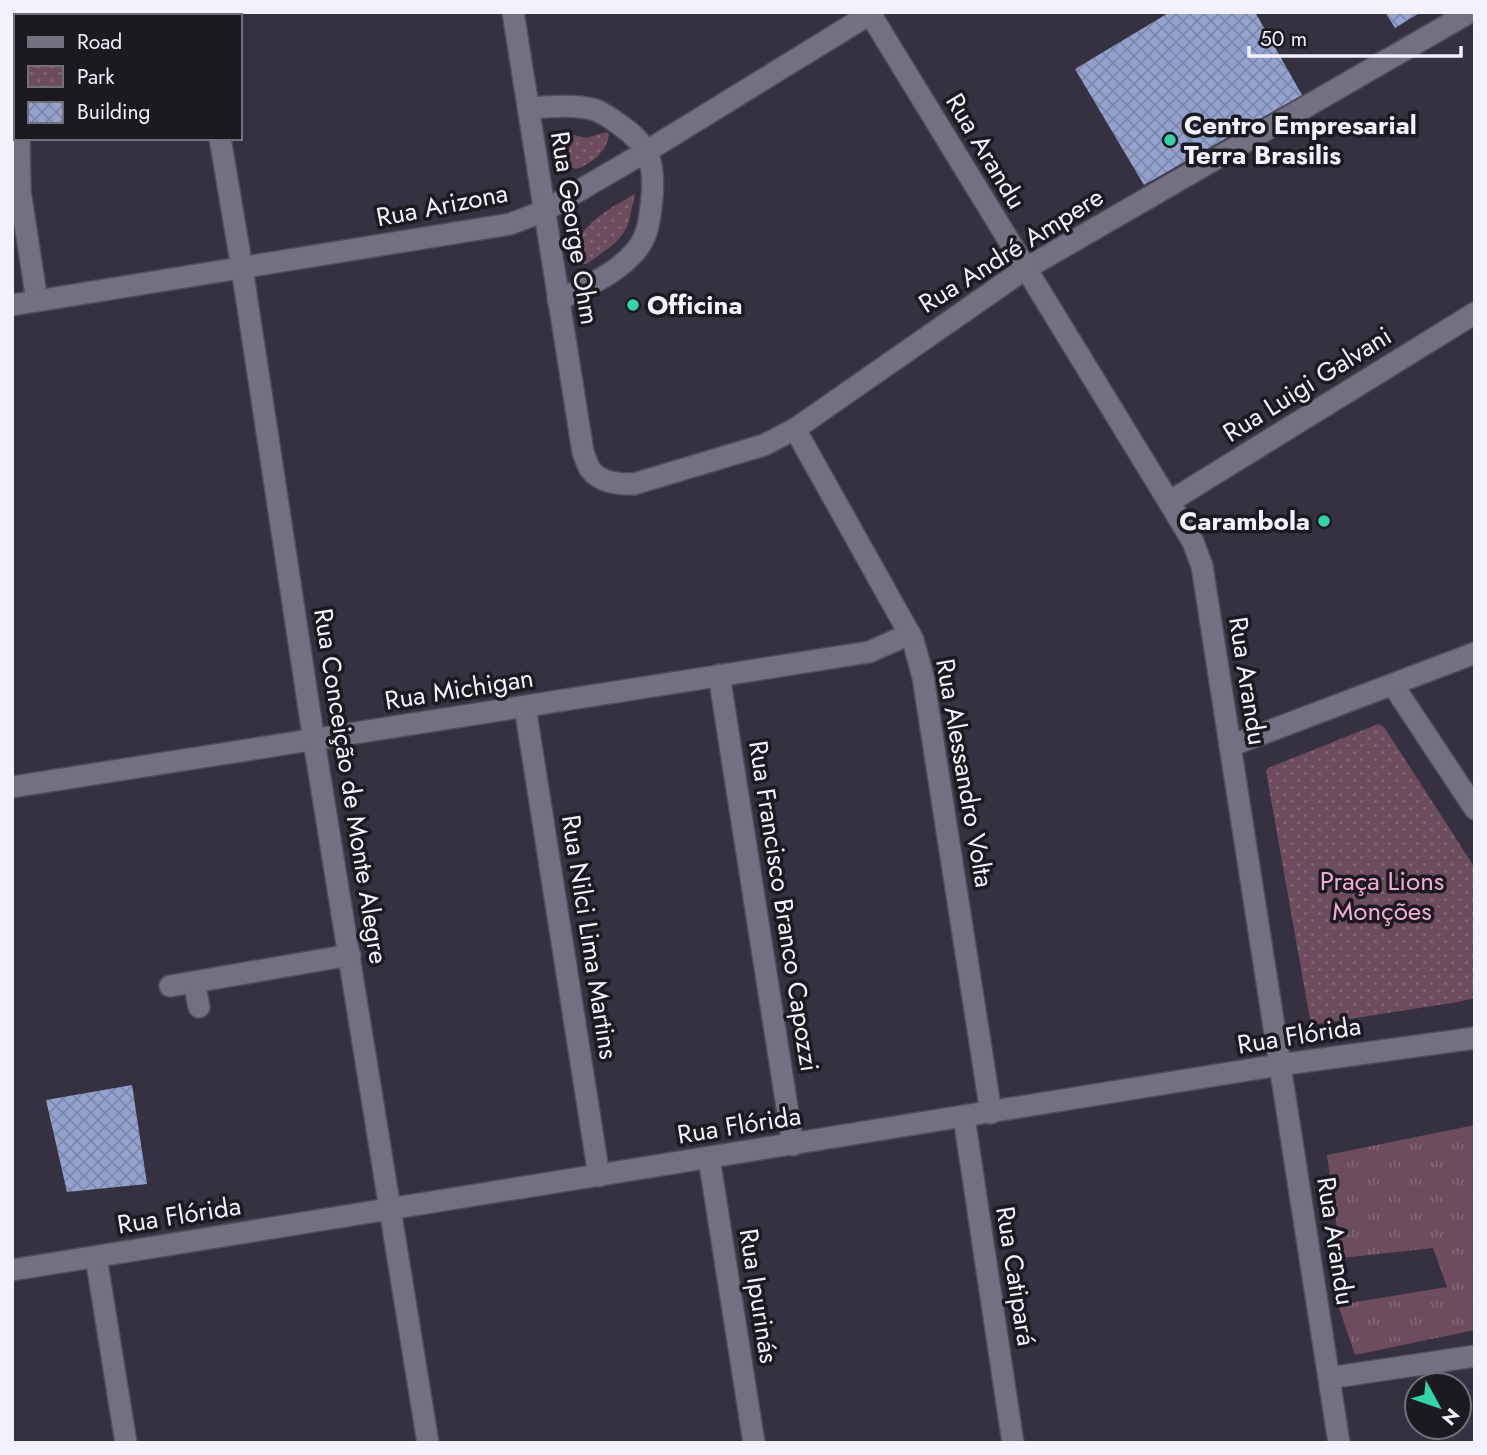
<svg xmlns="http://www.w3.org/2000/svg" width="1487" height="1455" font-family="Jost,sans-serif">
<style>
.grass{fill:url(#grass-tufts)}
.park{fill:url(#park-dots)}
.building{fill:url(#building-cross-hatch)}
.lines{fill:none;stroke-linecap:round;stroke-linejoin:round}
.minor-casing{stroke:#504d5a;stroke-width:24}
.minor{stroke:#747082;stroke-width:21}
.poi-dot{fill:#33d4a8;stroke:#1c1a21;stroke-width:2.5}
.labels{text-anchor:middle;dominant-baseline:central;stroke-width:7;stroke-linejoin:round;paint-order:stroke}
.poi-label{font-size:26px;font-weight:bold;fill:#f3f1fc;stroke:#1c1a21;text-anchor:start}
.street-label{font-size:26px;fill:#f3f1fc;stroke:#1c1a21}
.park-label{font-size:26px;fill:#f4acd4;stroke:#1c1a21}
</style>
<defs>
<pattern id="grass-tufts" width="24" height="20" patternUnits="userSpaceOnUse" patternTransform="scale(1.75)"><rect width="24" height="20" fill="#6d4c5e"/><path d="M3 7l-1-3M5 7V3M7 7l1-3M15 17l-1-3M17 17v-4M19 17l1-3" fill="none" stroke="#826676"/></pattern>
<pattern id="park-dots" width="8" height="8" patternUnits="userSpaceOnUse" patternTransform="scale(1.75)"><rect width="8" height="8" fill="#6d4c5e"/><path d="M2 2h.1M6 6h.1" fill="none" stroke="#826676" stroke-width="1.8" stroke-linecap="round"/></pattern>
<pattern id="building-cross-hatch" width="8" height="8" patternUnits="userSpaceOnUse" patternTransform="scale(1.75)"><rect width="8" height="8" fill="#93a2cf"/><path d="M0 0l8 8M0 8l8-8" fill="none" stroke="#7d87a8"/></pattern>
</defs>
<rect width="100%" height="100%" fill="#353141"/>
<polygon class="grass" points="1475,1125 1475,1330 1355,1355 1338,1305 1447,1287 1433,1248 1341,1258 1327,1155"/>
<g class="park">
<path d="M562,132L586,138L606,132L609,134C608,150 592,164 576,169C564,166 559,150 558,138Z"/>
<path d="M635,194C633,203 631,212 629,221C623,242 602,252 587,264C579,264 575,256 573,249C585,221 610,208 635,194Z"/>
<polygon points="1378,724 1384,727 1475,868 1475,998 1458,1002 1311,1025 1266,771 1268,768"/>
</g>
<g class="building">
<polygon points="1170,12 1255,12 1302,95 1144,185 1075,69"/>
<polygon points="1385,12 1421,12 1395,28"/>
<polygon points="132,1085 147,1184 67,1192 46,1100"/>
</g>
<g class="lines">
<defs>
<g id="minor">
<polyline points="199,12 199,16"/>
<path d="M513,12L583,452C585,457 587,464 590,469C600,483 618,484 634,484L764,445L795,429L1025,269L1470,12"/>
<polyline points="869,12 1169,502 1193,542 1202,566 1339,1443"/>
<path d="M528,108C549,107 571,104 592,109C601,111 612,119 620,125C649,145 655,162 652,197C650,220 648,240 631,256C612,276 583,288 558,300"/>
<polyline points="19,138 20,191 37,301"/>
<polyline points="220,138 242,268 314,741 428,1443"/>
<polyline points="12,305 510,224 544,211 647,151 873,12"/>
<polyline points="795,429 913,640 923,677 991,1113"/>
<polyline points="1169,502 1475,313"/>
<polyline points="719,675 793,1145"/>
<polyline points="1393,685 1475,809"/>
<polyline points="525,707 599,1176"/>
<polyline points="1230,746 1475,653"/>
<polyline points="12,787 869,652 910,634"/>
<polyline points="170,986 194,982"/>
<polyline points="199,1007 194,982 350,955"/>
<polyline points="964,1117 1013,1443"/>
<polyline points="709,1158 754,1443"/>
<polyline points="96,1257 126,1443"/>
<polyline points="12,1270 1279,1065 1475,1038"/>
<polyline points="1329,1378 1475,1356"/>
</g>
</defs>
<use href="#minor" class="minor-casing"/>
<use href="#minor" class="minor"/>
</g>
<g class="poi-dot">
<circle cx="1170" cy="140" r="7"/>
<circle cx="633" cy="305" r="7"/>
<circle cx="1324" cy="521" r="7"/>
</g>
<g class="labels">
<g class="poi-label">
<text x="1184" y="125">Centro Empresarial<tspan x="1184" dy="30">Terra Brasilis</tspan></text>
<text x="647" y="305">Officina</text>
<text x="1310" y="521" text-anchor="end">Carambola</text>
</g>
<g class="street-label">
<text transform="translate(986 151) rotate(59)">Rua Arandu</text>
<text transform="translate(442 205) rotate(-11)">Rua Arizona</text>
<text transform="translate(575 228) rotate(81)">Rua George Ohm</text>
<text transform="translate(1011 250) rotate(-32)">Rua André Ampere</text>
<text transform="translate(1307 384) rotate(-32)">Rua Luigi Galvani</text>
<text transform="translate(1248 681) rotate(81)">Rua Arandu</text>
<text transform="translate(459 689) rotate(-9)">Rua Michigan</text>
<text transform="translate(965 773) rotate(80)">Rua Alessandro Volta</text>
<text transform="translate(351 786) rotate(81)">Rua Conceição de Monte Alegre</text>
<text transform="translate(784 906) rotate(81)">Rua Francisco Branco Capozzi</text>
<text transform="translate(590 937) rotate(81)">Rua Nilci Lima Martins</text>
<text transform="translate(1299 1035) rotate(-9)">Rua Flórida</text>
<text transform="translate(739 1125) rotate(-9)">Rua Flórida</text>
<text transform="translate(179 1215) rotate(-9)">Rua Flórida</text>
<text transform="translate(1336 1241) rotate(81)">Rua Arandu</text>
<text transform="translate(1016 1276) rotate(81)">Rua Catipará</text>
<text transform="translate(759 1296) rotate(81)">Rua Ipurinás</text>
</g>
<g class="park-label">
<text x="1382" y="881">Praça Lions<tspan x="1382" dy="30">Monções</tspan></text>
</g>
</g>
<rect width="1487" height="1455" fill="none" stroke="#f3f1fc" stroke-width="28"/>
<rect x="14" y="14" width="228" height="126" fill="#1c1a21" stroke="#727079" stroke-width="2"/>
<rect x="28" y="37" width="35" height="10" fill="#747082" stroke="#727079" stroke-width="2"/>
<text x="77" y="49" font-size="21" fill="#f3f1fc">Road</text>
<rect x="28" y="66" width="35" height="21" fill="url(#park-dots)" stroke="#727079" stroke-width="2"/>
<text x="77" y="84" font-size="21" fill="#f3f1fc">Park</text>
<rect x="28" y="102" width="35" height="21" fill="url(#building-cross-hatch)" stroke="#727079" stroke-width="2"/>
<text x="77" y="119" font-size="21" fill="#f3f1fc">Building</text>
<g transform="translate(1438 1406) rotate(130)"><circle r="33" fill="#1c1a21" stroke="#727079" stroke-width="2"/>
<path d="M0-5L12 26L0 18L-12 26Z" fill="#33d4a8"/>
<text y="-10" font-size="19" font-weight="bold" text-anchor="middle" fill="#f3f1fc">N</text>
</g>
<path d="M1249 46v10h212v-10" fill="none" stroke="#f3f1fc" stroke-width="3.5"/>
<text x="1260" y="46" font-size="21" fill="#f3f1fc" stroke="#1c1a21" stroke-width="5" paint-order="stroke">50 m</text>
</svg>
